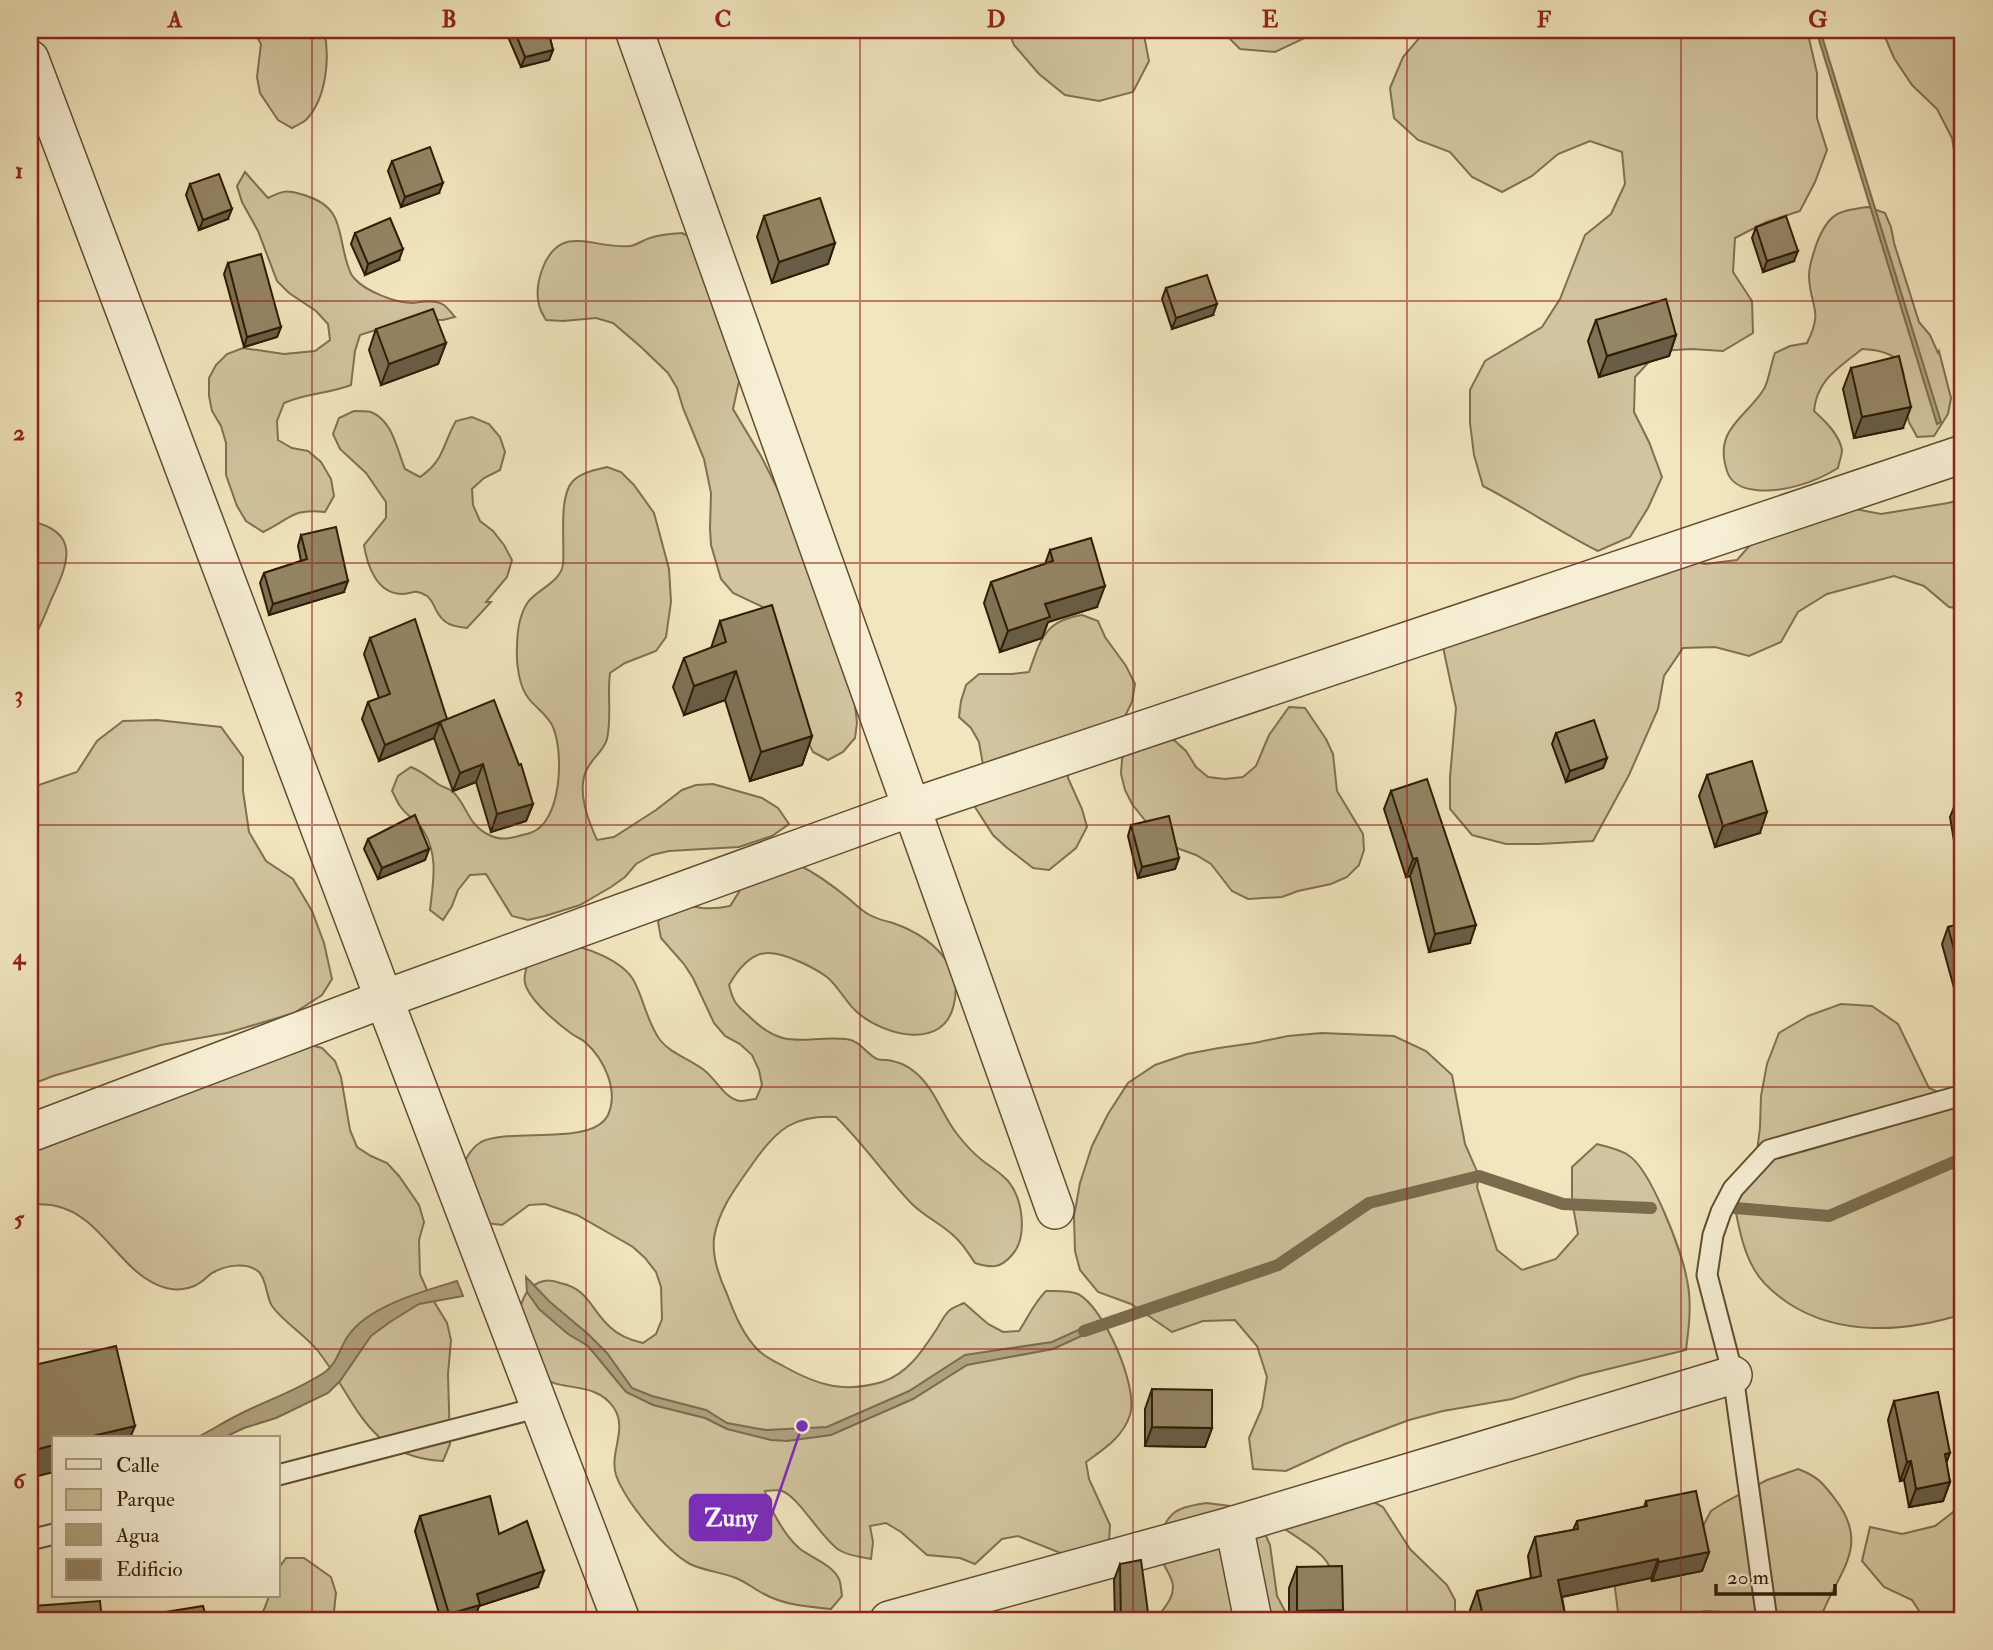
<svg xmlns="http://www.w3.org/2000/svg" width="1993" height="1650" font-family="'IM FELL Double Pica',serif">
<style>
.green{fill:#d1c49e;stroke:#807050;stroke-width:2}
.water{fill:#afa17e;stroke:#7b6c4d;stroke-width:2}
.lines{fill:none;stroke-linecap:round;stroke-linejoin:round}
.stream{stroke:#7b6c4d;stroke-width:12}
.lane-casing{stroke:#5f4e32;stroke-width:23}
.street-casing{stroke:#5f4e32;stroke-width:40}
.lane{stroke:#f7efd5;stroke-width:19}
.street{stroke:#f7efd5;stroke-width:37}
.wall{fill:#7f7256;stroke:#2e1c03;stroke-width:2}
.shaded-wall{fill:#685d46;stroke:#2e1c03;stroke-width:2}
.building{fill:#948564;stroke:#2e1c03;stroke-width:2}
.grid{fill:none;stroke:#8f2418;stroke-width:2;stroke-opacity:0.55}
.leader{fill:none;stroke:#7b2cbf;stroke-width:2.5}
.callout-dot{fill:#7b2cbf;stroke:#f7efd5;stroke-width:2.5}
.callout{fill:#7b2cbf;stroke:#7b2cbf;stroke-width:2.5}
.callout-label{font-size:24px;text-anchor:middle;font-weight:bold;fill:#fff}
.neatline{fill:none;stroke:#8f2418;stroke-width:2.5}
.grid-label{font-size:23px;text-anchor:middle;font-weight:bold;fill:#8f2418}
</style>
<rect width="100%" height="100%" fill="#f2e6be"/>
<filter id="stains"><feTurbulence type="fractalNoise" baseFrequency=".00286" numOctaves="4"/><feColorMatrix values="0 0 0 0 .2 0 0 0 0 .09 0 0 0 0 .02 0 0 0 .5 -.17"/></filter>
<radialGradient id="worn" r=".72"><stop offset=".6" stop-color="#630" stop-opacity="0"/><stop offset="1" stop-color="#630" stop-opacity=".3"/></radialGradient>
<g class="green">
<path d="M253,30H324C330,57 327,98 306,120C302,123 296,126 292,128L278,120L260,93L257,77L261,44Z"/>
<polygon points="1008,30 1143,30 1149,61 1133,92 1099,101 1065,95 1039,74 1014,45"/>
<polygon points="1221,30 1315,30 1309,36 1275,52 1240,49"/>
<path d="M1426,30H1807L1817,73V118L1827,150L1815,182L1800,211L1766,222L1735,238L1733,272L1752,301L1753,333L1723,351L1691,349L1659,351L1635,377L1634,412L1649,442L1662,477L1648,508L1630,537L1598,551C1558,531 1522,506 1483,486L1474,455L1470,423V390L1485,361L1542,327L1560,299L1585,235L1611,214L1625,184L1622,152L1590,141L1558,154L1532,176L1502,192L1472,177L1450,152L1418,140L1394,118L1390,88L1403,57Z"/>
<polygon points="1882,30 1963,30 1963,249 1958,207 1958,172 1952,138 1937,109 1912,85 1894,58"/>
<path d="M245,172L268,198C284,190 287,190 304,195C344,207 337,231 347,263C349,269 350,274 354,278C365,291 395,303 413,303C423,302 435,299 444,305C448,308 452,314 455,317L443,320L410,319L360,335L355,351L351,385C328,394 307,393 284,403L277,421L278,440L292,448L308,451L321,462L331,479L334,496L325,512C291,508 291,519 263,532L246,521L237,506L226,475V443L221,426L212,411L209,396V378L216,365L227,354L243,348L284,354L315,351L330,340L328,324L316,311L289,293L277,281L258,231L242,202L237,186Z"/>
<path d="M1868,207L1885,213L1891,227L1894,243L1919,322L1930,335L1938,353L1939,351L1951,398L1948,414L1934,436L1917,437C1915,432 1911,427 1909,422C1896,384 1922,352 1862,349C1839,368 1817,379 1814,411C1825,421 1839,434 1842,450C1842,455 1839,462 1838,468C1816,482 1783,493 1756,490C1744,489 1731,484 1727,471C1713,429 1746,418 1764,389C1769,380 1771,363 1775,353L1790,346L1807,343C1824,309 1810,308 1809,276C1809,264 1813,256 1816,245C1828,214 1836,211 1868,207Z"/>
<path d="M682,233L698,241L744,358L733,409L761,456L792,518L852,679L857,723L855,738L843,752L828,760L813,752L805,736L772,622L763,607L733,593L721,579L711,545L710,528L711,493L704,459L683,408L677,388L668,373L641,347L613,323L596,318L563,321L546,320C543,315 540,310 539,305C534,285 544,251 564,243C579,236 610,249 630,246C637,245 643,240 650,238C661,234 671,234 682,233Z"/>
<path d="M354,411C359,411 366,411 371,412C393,421 397,450 405,469L420,477C445,460 442,445 456,421L472,417L489,424L500,437L505,452L500,470L484,478L472,489L473,505L480,521L493,531L504,545L512,560L507,577L486,602H491L467,628C452,626 444,625 436,610C433,604 432,600 427,596C414,588 413,594 401,594C376,593 367,564 364,545L386,518V502L366,473L340,449L333,434L339,418Z"/>
<path d="M607,467L621,472L634,485L654,513L669,569L671,602L666,637L656,651L625,663L610,673C607,695 612,717 607,739C604,751 591,759 586,771C577,792 588,820 597,840L614,837L656,810L682,790L696,785L713,784L762,798L778,808L789,824L772,836L739,847L669,851L652,855L636,864L625,877L611,887L580,905L545,916L528,920L512,916L486,874L470,875L458,890L452,906L443,920L430,910C433,882 439,855 423,830C417,821 406,815 400,806C397,802 395,796 392,791L398,776L411,767C423,772 428,777 438,784C442,787 448,788 452,791C466,802 467,825 489,835C503,842 515,837 530,833C562,823 564,753 553,727C548,715 537,709 529,699C519,687 516,663 517,648C517,633 519,615 528,602C538,589 561,582 563,564C565,543 558,496 573,481C582,472 595,470 607,467Z"/>
<polygon points="1963,499 1963,609 1949,607 1924,586 1894,576 1827,594 1798,612 1781,642 1749,656 1715,647 1683,648 1664,676 1658,709 1629,775 1593,841 1539,844 1506,844 1472,835 1450,809 1450,777 1456,708 1443,647 1675,557 1705,564 1737,560 1780,511 1850,508 1881,514 1948,503"/>
<path d="M30,521C82,532 68,564 51,600C45,615 39,631 30,644Z"/>
<path d="M1082,615L1098,621L1105,637L1126,666L1135,684L1132,702L1124,718L1071,760L1068,778L1082,809L1087,827L1076,848L1049,870L1033,868L1006,847L993,835L973,804L985,776L979,742L971,728L959,717L961,701L966,685L979,674H1012L1029,672C1041,639 1044,621 1082,615Z"/>
<polygon points="1289,707 1305,708 1326,739 1333,754 1337,791 1363,834 1364,850 1359,865 1347,877 1331,884 1298,891 1282,897 1248,899 1232,891 1211,864 1196,855 1163,843 1132,804 1125,790 1121,774 1122,759 1130,744 1160,731 1174,740 1186,751 1196,767 1208,777 1225,779 1243,777 1256,766 1269,735"/>
<polygon points="157,720 221,727 243,757 243,791 249,832 266,861 293,879 312,911 324,943 332,979 322,995 294,1013 227,1033 161,1045 53,1076 30,1085 30,788 77,772 97,741 123,721"/>
<path d="M799,865C817,874 832,885 848,898C854,903 861,910 868,914C876,919 885,921 893,923C916,931 935,943 948,963C956,975 957,991 954,1004C944,1051 885,1036 858,1013C846,1003 839,987 827,977C813,967 785,953 768,953C750,953 737,971 729,985C734,1005 737,1005 752,1019C786,1052 807,1035 846,1039C860,1040 866,1054 877,1059C880,1060 884,1060 887,1060C899,1062 907,1065 916,1073C935,1089 942,1115 957,1134C964,1143 974,1154 983,1161C992,1168 1000,1172 1008,1181C1023,1199 1028,1237 1012,1255C1000,1269 991,1268 975,1263C969,1254 963,1244 955,1237C942,1224 925,1217 912,1204C885,1176 864,1144 836,1117C793,1115 777,1129 753,1163C737,1186 719,1208 714,1238C712,1257 719,1277 727,1294C734,1313 743,1335 758,1350C765,1357 776,1362 785,1367C819,1386 844,1393 882,1382C909,1373 923,1350 938,1327C941,1322 945,1314 950,1310C954,1307 960,1305 964,1303L988,1324L1003,1332L1019,1331C1028,1317 1034,1303 1046,1291C1056,1291 1069,1290 1078,1294C1104,1307 1139,1388 1130,1415C1123,1437 1104,1449 1086,1462L1089,1479L1110,1525L1109,1542L1063,1554L1018,1536L1002,1539L975,1564L960,1558L927,1555L901,1532L886,1523L870,1526L873,1542L871,1559C860,1557 849,1556 839,1550C821,1538 799,1497 782,1491C778,1489 770,1491 765,1491C769,1508 785,1536 799,1548C811,1558 832,1564 839,1579C841,1583 841,1591 842,1596L831,1609C808,1607 784,1605 764,1594C754,1589 746,1582 736,1578C721,1572 705,1571 690,1564C666,1551 625,1501 616,1475C609,1453 628,1429 614,1408C595,1379 557,1393 543,1376C538,1369 533,1350 530,1342C525,1330 519,1319 521,1306C524,1293 531,1284 544,1281C549,1280 555,1281 560,1283C589,1289 590,1309 610,1327C619,1336 630,1340 643,1343L656,1334L662,1319L661,1287L656,1272L645,1258L633,1247L577,1215L545,1204L529,1205L502,1225L486,1223L462,1167C467,1157 471,1148 481,1142C510,1127 592,1147 608,1115C619,1090 604,1059 585,1042C582,1039 576,1037 572,1034C558,1024 529,1000 525,983C523,973 529,961 533,952C543,950 555,944 565,945C586,946 623,961 634,981C644,1000 647,1022 660,1040C671,1054 690,1059 704,1070C716,1079 724,1098 740,1101C745,1101 752,1099 756,1099L762,1085L759,1070L752,1055L740,1044L725,1036L714,1023L693,978L684,964L661,938L658,922C674,900 678,905 702,908C712,909 721,908 730,906L739,892L742,876Z"/>
<path d="M1841,1004L1872,1006L1898,1024L1929,1088L1963,1103V1314C1906,1332 1840,1337 1788,1303C1775,1294 1761,1282 1754,1269C1743,1250 1739,1228 1735,1208L1744,1190L1756,1159L1760,1128L1761,1096L1767,1064L1779,1033L1808,1016Z"/>
<path d="M1322,1033L1394,1036L1426,1051L1452,1075L1465,1144L1479,1176L1477,1187L1497,1250L1522,1270L1556,1259L1578,1234L1572,1201V1167L1597,1144C1607,1147 1619,1149 1628,1155C1651,1169 1682,1252 1687,1280C1692,1303 1689,1327 1686,1350L1580,1376L1512,1399L1443,1411L1409,1420L1345,1444L1286,1471L1253,1469L1249,1438L1262,1408L1267,1377L1257,1346L1235,1320L1203,1321L1172,1332L1131,1304L1098,1292L1080,1270L1075,1251L1074,1216L1080,1183L1092,1146L1108,1114L1128,1083L1155,1065L1187,1054L1219,1048L1254,1043L1288,1036Z"/>
<path d="M307,1044L322,1048L335,1061L341,1077L350,1130L357,1147L371,1156L387,1163L399,1176L419,1205L424,1222L419,1240L420,1274L427,1290L447,1323L451,1340L448,1374L450,1444L443,1461C366,1457 357,1401 318,1351C305,1334 285,1324 272,1306C266,1297 267,1280 259,1272C247,1262 227,1265 214,1272C209,1274 206,1279 201,1282C192,1289 177,1291 166,1288C120,1275 103,1216 56,1206C48,1204 38,1204 30,1204V1119Z"/>
<path d="M1798,1469C1817,1476 1823,1483 1835,1499C1873,1548 1835,1574 1820,1620H1738L1721,1612L1704,1611L1691,1620H1617L1618,1612L1614,1580L1703,1526L1711,1511L1725,1502L1767,1480Z"/>
<path d="M1368,1499L1383,1507L1410,1549L1447,1585L1455,1600V1620H1378L1361,1617L1360,1620H1323C1325,1610 1332,1577 1330,1569C1328,1554 1292,1535 1279,1525Z"/>
<polygon points="1963,1502 1963,1620 1925,1620 1912,1600 1884,1587 1862,1561 1870,1527 1902,1534 1935,1526 1961,1506"/>
<path d="M1206,1503L1239,1507L1263,1529L1270,1545L1277,1596L1285,1611L1301,1620H1156C1162,1609 1173,1601 1173,1587C1173,1576 1163,1567 1161,1557C1157,1542 1163,1521 1175,1512C1184,1506 1196,1505 1206,1503Z"/>
<path d="M286,1558H304L331,1577L336,1593L333,1620H255C263,1615 266,1605 269,1596H278V1569Z"/>
</g>
<g class="water">
<polygon points="1816,30 1820,30 1941,422 1937,424"/>
<polygon points="526,1277 550,1302 588,1334 607,1353 632,1388 652,1396 706,1410 727,1423 766,1430 827,1427 909,1391 965,1355 1052,1342 1098,1321 1101,1327 1053,1349 967,1365 913,1399 831,1435 787,1441 771,1440 727,1429 705,1418 653,1405 626,1392 588,1346 568,1334 539,1309 527,1292"/>
<path d="M457,1281L463,1296L419,1304L390,1322L371,1336L340,1381L328,1393L276,1418L244,1428L223,1438H196C210,1431 224,1422 238,1415C267,1400 299,1390 325,1372C337,1364 340,1347 348,1336C368,1306 424,1291 457,1281Z"/>
</g>
<g class="lines">
<g class="stream">
<polyline points="1735,1208 1829,1216 1963,1158"/>
<polyline points="1084,1331 1278,1265 1369,1203 1479,1176 1563,1204 1651,1208"/>
</g>
<defs>
<g id="lane">
<polyline points="278,1475 540,1407"/>
<polyline points="30,1540 54,1534"/>
<polyline points="1767,1620 1733,1375 1707,1275 1713,1235 1721,1212 1733,1189 1769,1150 1963,1095"/>
</g>
<g id="street">
<polyline points="634,30 1055,1210"/>
<polyline points="30,59 384,999 621,1620"/>
<polyline points="30,1133 384,999 913,807 1963,454"/>
<polyline points="1234,1525 1253,1620"/>
<polyline points="889,1620 1234,1525 1733,1375"/>
</g>
</defs>
<use href="#lane" class="lane-casing"/>
<use href="#street" class="street-casing"/>
<use href="#lane" class="lane"/>
<use href="#street" class="street"/>
</g>
<g class="wall">
<polygon points="507,30 548,30 553,50 549,60 521,67 506,32"/>
<polygon points="392,161 439,193 401,207 388,171"/>
<polygon points="190,184 228,219 199,230 186,195"/>
<polygon points="764,216 835,243 828,264 772,283 757,237"/>
<polygon points="1756,227 1794,261 1763,272 1752,238"/>
<polygon points="355,233 399,260 365,275 351,244"/>
<polygon points="228,263 281,327 277,337 244,347 224,274"/>
<polygon points="1166,288 1213,315 1172,329 1162,299"/>
<polygon points="1596,320 1676,335 1669,356 1599,377 1588,341"/>
<polygon points="376,329 446,343 438,364 381,385 369,350"/>
<polygon points="1851,368 1903,428 1854,438 1843,389"/>
<polygon points="301,535 344,592 269,615 260,583 264,573 301,561 298,546"/>
<polygon points="1050,550 1097,607 1048,622 1042,638 1000,652 984,603 991,582 1045,564"/>
<polygon points="720,621 812,736 802,765 750,781 725,700 684,715 673,687 684,658 711,648"/>
<polygon points="370,638 447,719 533,804 526,821 491,832 476,782 453,791 434,738 379,761 362,719 368,702 379,698 364,654"/>
<polygon points="1556,733 1607,758 1603,768 1566,782 1552,744"/>
<polygon points="1707,775 1760,833 1715,847 1699,796"/>
<polygon points="1391,791 1470,943 1429,952 1410,876 1406,877 1384,809"/>
<polygon points="1954,807 1963,846 1955,847 1950,817"/>
<polygon points="1131,825 1179,858 1175,869 1138,878 1128,836"/>
<polygon points="368,839 429,849 425,860 378,879 364,849"/>
<polygon points="1963,923 1963,1021 1942,944 1948,927"/>
<polygon points="1152,1389 1212,1428 1205,1447 1145,1446 1145,1409"/>
<polygon points="1894,1401 1946,1463 1950,1482 1943,1501 1909,1507 1904,1480 1900,1481 1888,1420"/>
<polygon points="1646,1501 1709,1552 1702,1571 1652,1581 1651,1578 1562,1597 1566,1620 1472,1620 1470,1610 1477,1591 1531,1578 1528,1556 1535,1537 1573,1530 1577,1521 1644,1507"/>
<polygon points="420,1516 499,1534 538,1587 479,1606 474,1620 441,1620 415,1531"/>
<polygon points="1120,1564 1149,1620 1115,1620 1114,1580"/>
<polygon points="1297,1567 1339,1620 1289,1620 1289,1588"/>
<polygon points="34,1606 102,1620 31,1620 30,1616"/>
</g>
<g class="shaded-wall">
<polygon points="553,50 549,60 521,67 525,57"/>
<polygon points="443,183 439,193 401,207 405,197"/>
<polygon points="232,209 228,219 199,230 203,220"/>
<polygon points="835,243 828,264 772,283 779,262"/>
<polygon points="403,249 399,260 365,275 368,264"/>
<polygon points="1798,251 1794,261 1763,272 1767,261"/>
<polygon points="1217,304 1213,315 1172,329 1176,318"/>
<polygon points="281,327 277,337 244,347 247,337"/>
<polygon points="1676,335 1669,356 1599,377 1607,356"/>
<polygon points="446,343 438,364 381,385 389,364"/>
<polygon points="1911,407 1903,428 1854,438 1862,417"/>
<polygon points="348,581 344,592 269,615 273,604"/>
<polygon points="1105,586 1097,607 1048,622 1042,638 1000,652 1008,631 1045,604"/>
<polygon points="736,671 725,700 684,715 694,686"/>
<polygon points="440,722 434,738 379,761 385,745"/>
<polygon points="812,736 802,765 750,781 761,752"/>
<polygon points="1607,758 1603,768 1566,782 1570,771"/>
<polygon points="483,764 476,782 453,791 460,773"/>
<polygon points="533,804 526,821 491,832 497,814"/>
<polygon points="1767,812 1760,833 1715,847 1723,826"/>
<polygon points="1963,836 1963,846 1955,847 1958,837"/>
<polygon points="429,849 425,860 378,879 382,868"/>
<polygon points="1179,858 1175,869 1138,878 1142,867"/>
<polygon points="1417,858 1410,876 1406,877 1413,859"/>
<polygon points="1476,925 1470,943 1429,952 1435,934"/>
<polygon points="135,1426 130,1438 84,1438"/>
<polygon points="1152,1427 1212,1428 1205,1447 1145,1446"/>
<polygon points="54,1445 54,1472 30,1478 30,1451"/>
<polygon points="1950,1453 1943,1472 1945,1454"/>
<polygon points="1911,1461 1904,1480 1900,1481 1907,1462"/>
<polygon points="1950,1482 1943,1501 1909,1507 1916,1489"/>
<polygon points="1709,1552 1702,1571 1652,1581 1659,1562"/>
<polygon points="1658,1559 1651,1578 1552,1599 1558,1580"/>
<polygon points="544,1571 538,1587 479,1606 474,1620 446,1620 449,1614 477,1594"/>
<polygon points="1343,1610 1339,1620 1294,1620 1297,1611"/>
</g>
<g class="building">
<polygon points="514,30 548,30 553,50 525,57"/>
<polygon points="430,147 443,183 405,197 392,161"/>
<polygon points="219,174 232,209 203,220 190,184"/>
<polygon points="820,198 835,243 779,262 764,216"/>
<polygon points="1786,216 1798,251 1767,261 1756,227"/>
<polygon points="390,218 403,249 368,264 355,233"/>
<polygon points="261,254 281,327 247,337 228,263"/>
<polygon points="1207,275 1217,304 1176,318 1166,288"/>
<polygon points="1666,299 1676,335 1607,356 1596,320"/>
<polygon points="433,309 446,343 389,364 376,329"/>
<polygon points="1899,356 1911,407 1862,417 1851,368"/>
<polygon points="336,527 348,581 273,604 264,573 307,559 301,535"/>
<polygon points="1091,538 1105,586 1045,604 1050,617 1008,631 991,582 1053,561 1050,550"/>
<polygon points="772,605 812,736 761,752 736,671 694,686 684,658 726,642 720,621"/>
<polygon points="415,619 447,719 385,745 368,702 390,694 370,638"/>
<polygon points="494,700 519,765 521,764 533,804 497,814 483,764 460,773 440,722"/>
<polygon points="1594,720 1607,758 1570,771 1556,733"/>
<polygon points="1752,761 1767,812 1723,826 1707,775"/>
<polygon points="1427,779 1476,925 1435,934 1417,858 1413,859 1391,791"/>
<polygon points="1963,805 1963,836 1958,837 1954,807"/>
<polygon points="415,815 429,849 382,868 368,839"/>
<polygon points="1169,816 1179,858 1142,867 1131,825"/>
<polygon points="1963,923 1963,983 1948,927"/>
<polygon points="116,1346 135,1426 84,1438 54,1438 54,1445 30,1451 30,1366"/>
<polygon points="1152,1389 1212,1390 1212,1428 1152,1427"/>
<polygon points="1938,1392 1950,1453 1945,1454 1950,1482 1916,1489 1911,1461 1907,1462 1894,1401"/>
<polygon points="1696,1491 1709,1552 1659,1562 1658,1559 1558,1580 1566,1620 1484,1620 1477,1591 1541,1576 1535,1537 1578,1529 1577,1521 1647,1506 1646,1501"/>
<polygon points="490,1496 499,1534 527,1521 544,1571 477,1594 480,1605 449,1614 420,1516"/>
<polygon points="1141,1560 1149,1620 1121,1620 1120,1564"/>
<polygon points="1342,1566 1343,1610 1297,1611 1297,1567"/>
<polygon points="100,1601 102,1620 37,1620 34,1606"/>
<polygon points="203,1606 207,1620 161,1620 159,1613"/>
</g>
<path class="grid" d="M312,30V1620M586,30V1620M860,30V1620M1133,30V1620M1407,30V1620M1681,30V1620M30,301H1963M30,563H1963M30,825H1963M30,1087H1963M30,1349H1963"/>
<path class="leader" d="M802 1426L771 1517"/>
<circle class="callout-dot" cx="802" cy="1426" r="7"/>
<rect class="callout" x="690" y="1495" width="81" height="45" rx="7"/>
<g class="callout-label">
<text x="731" y="1526">Zuny</text>
</g>
<rect width="1993" height="1650" fill="none" stroke="#f2e6be" stroke-width="77"/>
<rect x="52" y="1436" width="228" height="161" fill="#f7efd5" stroke="#a79b81" stroke-width="2"/>
<rect x="66" y="1459" width="35" height="10" fill="#f7efd5" stroke="#a79b81" stroke-width="2"/>
<text x="116" y="1472" font-size="21" fill="#2e1c03">Calle</text>
<rect x="66" y="1489" width="35" height="21" fill="#d1c49e" stroke="#a79b81" stroke-width="2"/>
<text x="116" y="1506" font-size="21" fill="#2e1c03">Parque</text>
<rect x="66" y="1524" width="35" height="21" fill="#afa17e" stroke="#a79b81" stroke-width="2"/>
<text x="116" y="1542" font-size="21" fill="#2e1c03">Agua</text>
<rect x="66" y="1559" width="35" height="21" fill="#948564" stroke="#a79b81" stroke-width="2"/>
<text x="116" y="1576" font-size="21" fill="#2e1c03">Edificio</text>
<path d="M1716 1584v10h119v-10" fill="none" stroke="#2e1c03" stroke-width="3.5"/>
<text x="1727" y="1584" font-size="21" fill="#2e1c03" stroke="#f7efd5" stroke-width="5" paint-order="stroke">20 m</text>
<rect x="38" y="38" width="1916" height="1574" class="neatline"/>
<g class="grid-label">
<text x="175" y="27">A</text>
<text x="449" y="27">B</text>
<text x="723" y="27">C</text>
<text x="996" y="27">D</text>
<text x="1270" y="27">E</text>
<text x="1544" y="27">F</text>
<text x="1818" y="27">G</text>
<text x="19" y="178">1</text>
<text x="19" y="440">2</text>
<text x="19" y="702">3</text>
<text x="19" y="964">4</text>
<text x="19" y="1226">5</text>
<text x="19" y="1488">6</text>
</g>
<rect width="100%" height="100%" filter="url(#stains)"/>
<rect width="100%" height="100%" fill="url(#worn)"/>
</svg>
